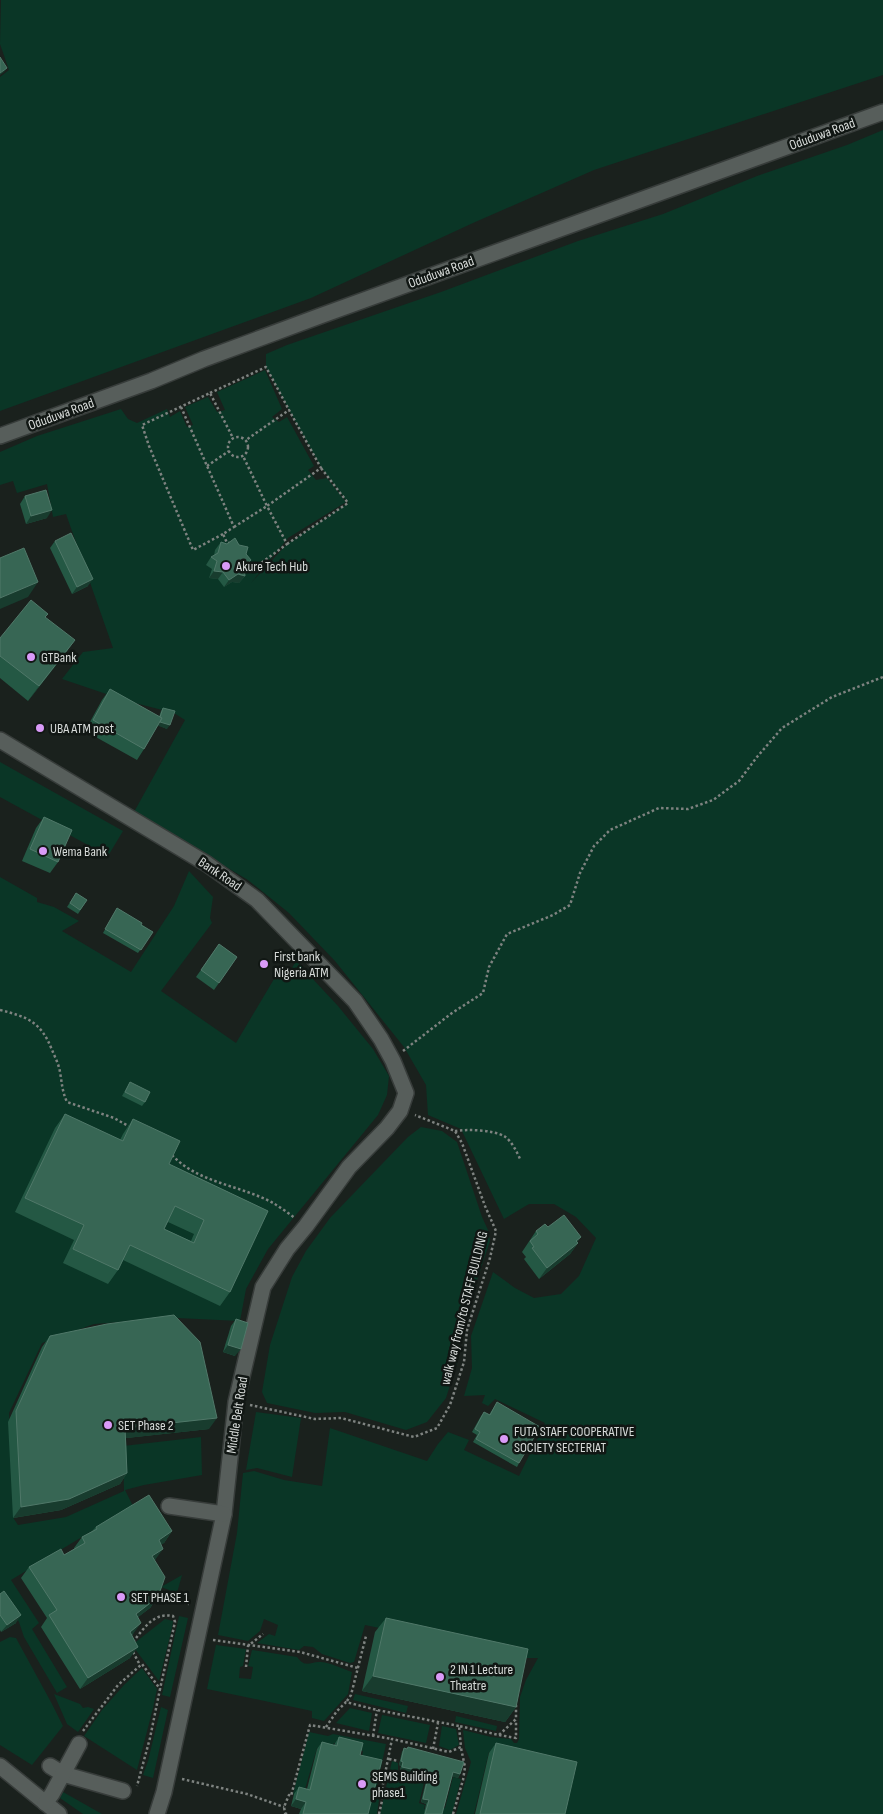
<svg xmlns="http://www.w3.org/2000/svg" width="883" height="1814" font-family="'Sofia Sans Condensed',sans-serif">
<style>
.green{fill:#0a3626}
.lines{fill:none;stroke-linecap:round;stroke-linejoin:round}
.minor-casing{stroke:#373c3a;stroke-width:18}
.path{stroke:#7e8380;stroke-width:2.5;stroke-dasharray:2.5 2.5;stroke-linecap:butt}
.minor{stroke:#575e5b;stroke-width:15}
.wall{fill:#245844;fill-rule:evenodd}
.shaded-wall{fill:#183c2e}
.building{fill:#376654;stroke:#507869;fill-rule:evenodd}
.poi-dot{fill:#d99af7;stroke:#111714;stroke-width:2}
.labels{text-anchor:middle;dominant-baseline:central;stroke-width:5;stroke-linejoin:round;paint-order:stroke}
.street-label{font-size:14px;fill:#d7dbd9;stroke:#111714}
.poi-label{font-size:14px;fill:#d7dbd9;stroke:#111714;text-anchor:start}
</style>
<rect width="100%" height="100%" fill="#1a211d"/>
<g class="green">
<polygon points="1,0 883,0 883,75 594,170 473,223 311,298 0,411 0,77 9,70 0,44"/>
<polygon points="883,130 883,1814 561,1814 504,1757 489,1752 474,1814 456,1814 471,1762 465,1748 463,1730 491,1737 511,1739 514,1743 517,1743 519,1739 520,1697 526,1680 538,1658 525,1658 365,1625 354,1662 350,1663 322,1654 313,1647 304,1646 299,1650 257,1643 269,1634 275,1636 278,1625 264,1619 260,1631 248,1641 218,1635 237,1533 243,1473 254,1471 284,1480 322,1486 330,1428 427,1461 438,1444 448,1432 469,1440 464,1450 519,1476 545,1423 495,1399 488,1406 482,1403 485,1395 464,1396 472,1368 471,1336 493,1272 515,1288 534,1298 561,1294 579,1276 596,1238 576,1217 554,1204 529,1204 504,1219 461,1129 428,1115 426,1085 404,1047 335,961 289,913 248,880 134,812 185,720 174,713 127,701 62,679 83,652 113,648 66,514 53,517 47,484 17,493 13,481 0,485 0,452 37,436 121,409 128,419 137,423 167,409 170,417 180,411 187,427 193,425 185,407 208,397 217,412 225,410 217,392 265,370 282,409 272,417 279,422 287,417 314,466 308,470 316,480 327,478 346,502 288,538 251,583 287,544 348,503 321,467 289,410 266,367 266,354 287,345 441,292 578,241 663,214 757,176 847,145"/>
<polygon points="0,762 123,831 108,856 0,797"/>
<polygon points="189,871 213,897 210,918 212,923 161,991 236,1043 280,969 289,973 296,961 338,1006 373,1049 389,1076 387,1095 378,1115 268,1249 246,1289 240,1321 177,1318 94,1324 42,1343 9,1413 14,1519 18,1525 66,1517 124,1491 123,1446 201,1437 202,1475 144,1485 125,1490 133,1506 11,1580 39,1623 32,1629 67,1687 57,1693 24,1637 19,1622 0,1596 0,877 37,898 37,902 54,907 79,921 62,931 131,972 174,906"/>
<polygon points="421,1127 442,1131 457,1142 482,1217 488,1230 490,1241 460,1332 458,1360 446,1398 427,1422 406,1430 345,1412 315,1413 267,1403 262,1392 270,1345 292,1277 306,1251 330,1218 408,1137"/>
<polygon points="256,1412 301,1418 292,1477 257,1468 246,1470"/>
<polygon points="182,1575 177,1593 161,1587"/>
<polygon points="179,1616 188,1618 170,1697 162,1695"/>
<polygon points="165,1619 173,1621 172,1628 159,1681 132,1645"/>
<polygon points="10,1637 16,1638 52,1704 63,1726 32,1765 0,1745 0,1642"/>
<path d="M216,1645L246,1649L243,1666L240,1667L239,1678L251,1679L253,1667L248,1666L252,1650L297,1657C306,1669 310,1661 321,1662C331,1663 343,1669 352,1672L348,1694L324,1721L312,1718V1711L207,1689Z"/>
<polygon points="142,1668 157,1689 153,1708 137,1770 84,1736 102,1710 124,1685"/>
<polygon points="54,1694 80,1704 83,1708 88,1707 94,1709 78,1732 67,1724"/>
<polygon points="355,1694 408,1706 406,1713 353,1700"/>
<polygon points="161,1707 168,1710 153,1778 143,1775 148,1761"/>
<polygon points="350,1708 372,1713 369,1731 336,1723"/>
<polygon points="382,1715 430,1725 426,1743 378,1733"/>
<polygon points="456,1716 497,1726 496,1731 455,1722"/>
<polygon points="442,1726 456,1729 459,1745 450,1750 439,1746"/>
<polygon points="309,1732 328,1736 333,1734 386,1744 375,1795 379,1800 377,1814 365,1814 361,1761 363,1751 334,1743 331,1751 317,1748 303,1796 293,1794"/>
<polygon points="392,1761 398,1763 398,1773 425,1779 419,1803 425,1805 424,1809 430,1810 430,1814 380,1814"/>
<polygon points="453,1777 461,1779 452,1814 435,1814 437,1807 445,1808"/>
<polygon points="63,1792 102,1814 83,1814 60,1798"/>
</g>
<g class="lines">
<defs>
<g id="minor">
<polyline points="0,436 151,381 204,359 320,316 883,112"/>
<polyline points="0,740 207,864 257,900 355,1001 381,1039 393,1061 406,1093 400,1111 387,1128 349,1167 306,1226 287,1249 263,1287 236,1402 224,1514 164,1792 157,1814"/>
<polyline points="169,1506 224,1514"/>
<polyline points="0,1766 59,1814"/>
<polyline points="50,1766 63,1774 123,1791"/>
<polyline points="45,1803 52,1794 79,1744"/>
</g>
</defs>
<use href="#minor" class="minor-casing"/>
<g class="path">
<polyline points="210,393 266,367 289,410"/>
<polyline points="181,407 234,527 223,534 227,543 231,543"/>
<circle cx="238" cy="447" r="10"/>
<polyline points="207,466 229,451"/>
<polyline points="234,527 267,506 243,456"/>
<polyline points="223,534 193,550 149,446 142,425 210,393 233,438"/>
<polyline points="287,544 348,503 321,468"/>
<polyline points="246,563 249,572 287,544 267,506 321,468 289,410 246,440"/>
<path d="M0,1010C28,1017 41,1022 52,1050C55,1057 59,1065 60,1072C62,1083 62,1091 67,1102L114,1118L130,1127"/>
<polyline points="403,1051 452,1013 483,993 489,967 507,934 553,915 570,905 580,873 594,846 610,830 659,808 688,809 713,800 739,781 757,757 782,728 832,697 883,677"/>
<path d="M455,1131C467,1129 493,1130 504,1136C511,1140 517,1152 520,1159"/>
<path d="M172,1155C198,1183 240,1185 273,1203C280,1207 288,1213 295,1218"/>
<polyline points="250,1405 315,1419 341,1418 414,1437 437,1428 450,1405 464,1362 467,1330 490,1258 496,1231 485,1206 462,1143 455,1131 415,1115"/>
<polyline points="159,1596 189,1604"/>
<polyline points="213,1640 300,1652 358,1668"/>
<path d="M133,1642C144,1628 154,1612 173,1616L175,1622L160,1689"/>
<polyline points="133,1652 140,1665"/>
<polyline points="246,1667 248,1646 263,1634"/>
<polyline points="347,1701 351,1695 366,1636"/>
<polyline points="326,1727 337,1711 346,1702 377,1710 459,1726"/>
<polyline points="83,1731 118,1685 142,1664 160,1689 150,1738 137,1786"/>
<polyline points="499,1735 516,1738 516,1720"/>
<polyline points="373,1736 377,1710"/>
<polyline points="433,1749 438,1723"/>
<polyline points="389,1759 398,1761"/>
<polyline points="182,1779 247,1794 284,1807"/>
<polyline points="287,1814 285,1813 284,1807 289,1795 291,1796 310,1725 392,1739"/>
<polyline points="379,1814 382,1801 382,1789 392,1739 449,1752 461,1747 459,1726 499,1735 516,1719 516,1704"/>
<polyline points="453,1814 463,1780 465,1767 461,1748"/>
</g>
<use href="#minor" class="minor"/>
</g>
<g class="wall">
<polygon points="25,496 47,518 26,524 20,504"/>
<polygon points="55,541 88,586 72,594 50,548"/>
<polygon points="221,542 227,544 239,545 246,554 244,569 245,576 239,583 232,582 224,587 218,579 209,578 212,569 206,565 211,557 214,556 215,550"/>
<polygon points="0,638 75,640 64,655 28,701 0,678"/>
<polygon points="110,689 159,717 161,711 163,708 167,729 158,725 144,749 137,760 85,731 102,700"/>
<polygon points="44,817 58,862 50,873 22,861 36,828"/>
<polygon points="76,893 87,900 78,914 67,907"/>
<polygon points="117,908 153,932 138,953 103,933"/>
<polygon points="219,944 237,957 214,990 196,977"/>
<polygon points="130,1082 145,1102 142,1106 122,1096"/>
<path d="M65,1114L120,1140L123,1134L133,1119L169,1164L268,1211L230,1292L220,1306L123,1260L118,1270L108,1284L63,1263L74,1240L15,1212L55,1128ZM168,1222L194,1234L191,1241L164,1229Z"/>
<polygon points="548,1227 581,1237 577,1242 578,1243 570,1254 539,1279 524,1259 526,1257 522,1252 536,1231"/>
<polygon points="236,1319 235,1356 223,1352 231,1326"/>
<polygon points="50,1336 209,1429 126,1438 127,1473 120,1484 61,1510 13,1518 8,1422 42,1347"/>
<polygon points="497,1402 519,1463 517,1467 473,1442 477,1435 472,1432 481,1416 484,1412 489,1415"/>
<polygon points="96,1527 172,1531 164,1543 161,1544 155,1560 158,1597 150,1608 138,1617 133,1634 132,1636 130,1658 80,1689 41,1627 47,1618 21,1578 29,1567 64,1555 74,1549 74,1548 82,1537 92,1531"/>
<polygon points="0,1594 16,1623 1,1632 0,1630"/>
<polygon points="386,1618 516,1707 505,1722 362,1691 375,1632"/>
<polygon points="339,1737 360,1755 368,1814 299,1814 301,1809 291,1806 294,1794 299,1787 307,1789 317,1749 322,1742 334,1745"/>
<polygon points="496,1743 565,1814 475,1814 489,1753"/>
<polygon points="408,1747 460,1774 458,1778 452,1776 442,1814 424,1814 426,1804 421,1802 427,1777 400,1771 401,1766 399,1765 402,1752 404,1748 407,1749"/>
</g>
<g class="shaded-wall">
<polygon points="7,68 4,72 0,75 0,73"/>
<polygon points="52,510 47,518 26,524 31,516"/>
<polygon points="251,560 246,568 239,575 245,576 239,583 232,582 224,587 229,580 244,567"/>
<polygon points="214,571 223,572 218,579 209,578"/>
<polygon points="93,579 88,586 72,594 77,587"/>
<polygon points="38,582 28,597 0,609 0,598"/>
<polygon points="75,640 64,655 28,701 39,686"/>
<polygon points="159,721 170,725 167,729 156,725"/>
<polygon points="581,1237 574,1246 578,1243 570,1254 539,1279 547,1268"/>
<polygon points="228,1345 241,1349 235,1356 223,1352"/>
<polygon points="217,1418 209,1429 118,1439 125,1428"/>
<polygon points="127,1473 120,1484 61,1510 13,1518 21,1507"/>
<polygon points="172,1531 164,1543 151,1551 159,1540"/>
<polygon points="163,1549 155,1560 145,1567 152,1556"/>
<polygon points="158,1597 150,1608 128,1625 136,1614"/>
<polygon points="21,1615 16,1623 1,1632 7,1625"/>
<polygon points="141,1623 133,1634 122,1643 130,1632"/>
<polygon points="138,1647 130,1658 80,1689 88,1678"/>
<polygon points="373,1676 516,1707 505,1722 362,1691"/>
<polygon points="401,1761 403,1762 401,1766 399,1765"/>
<polygon points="402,1767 429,1773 427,1777 400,1771"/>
<polygon points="453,1772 460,1774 458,1778 450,1776"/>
<polygon points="296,1799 306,1802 301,1809 291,1806"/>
<polygon points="423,1799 429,1800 426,1804 421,1802"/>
</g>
<g class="building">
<polygon points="0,57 7,68 0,73"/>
<polygon points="46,490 52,510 31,516 25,496"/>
<polygon points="71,533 93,579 77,587 55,541"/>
<polygon points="235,538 239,545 248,547 246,554 251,560 244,567 245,576 238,574 229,580 223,572 214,571 217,561 211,557 218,553 221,542 227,544"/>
<polygon points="24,548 38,582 0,598 0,558"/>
<polygon points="31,600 48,614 45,617 75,640 39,686 0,656 0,638"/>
<polygon points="110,689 162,718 144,749 93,720"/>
<polygon points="163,708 175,711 170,725 160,722 162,718 160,717"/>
<polygon points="44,817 72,830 58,862 30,849"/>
<polygon points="76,893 87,900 80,910 70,903"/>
<polygon points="117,908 142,923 141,925 153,932 141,950 105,929"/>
<polygon points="219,944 237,957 219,983 201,970"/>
<polygon points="130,1082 150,1092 145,1102 125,1092"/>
<path d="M65,1114L123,1141L133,1119L180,1141L169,1164L268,1211L230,1292L130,1245L118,1270L73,1249L84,1225L25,1198ZM175,1206L204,1220L194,1243L164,1229Z"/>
<polygon points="564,1215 581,1237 576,1241 578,1243 547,1268 532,1248 534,1247 530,1241 538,1234 536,1231 545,1224 548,1227"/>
<polygon points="174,1315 200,1342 217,1418 125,1428 127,1473 69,1499 21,1507 16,1411 50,1336 107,1324"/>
<polygon points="236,1319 248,1323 241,1349 228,1345"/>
<polygon points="497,1402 540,1427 519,1463 476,1439 480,1432 475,1429 484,1412 490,1415"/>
<polygon points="149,1495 172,1531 159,1540 163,1549 152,1556 165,1577 158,1597 136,1614 141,1623 130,1632 138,1647 88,1678 49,1615 57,1610 29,1567 61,1549 64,1555 85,1543 82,1537 97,1529 96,1527"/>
<polygon points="4,1591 21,1615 7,1625 0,1615 0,1594"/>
<polygon points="386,1618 528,1649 516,1707 373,1676"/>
<polygon points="339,1737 363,1743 360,1755 382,1760 368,1814 303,1814 306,1802 296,1799 299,1787 310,1790 322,1742 337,1746"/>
<polygon points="496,1743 577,1762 565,1814 480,1814"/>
<polygon points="408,1747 464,1762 460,1774 453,1772 442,1814 425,1814 429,1800 423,1799 429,1773 402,1767 403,1762 401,1761 404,1748 407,1749"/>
</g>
<g class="poi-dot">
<circle cx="226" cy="566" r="5"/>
<circle cx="31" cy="657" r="5"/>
<circle cx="40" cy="728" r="5"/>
<circle cx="43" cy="851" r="5"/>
<circle cx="264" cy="964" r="5"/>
<circle cx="108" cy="1425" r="5"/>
<circle cx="504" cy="1439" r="5"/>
<circle cx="121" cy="1597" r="5"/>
<circle cx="440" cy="1677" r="5"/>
<circle cx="362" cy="1784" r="5"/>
</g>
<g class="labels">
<g class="street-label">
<text transform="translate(822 134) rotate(-20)">Oduduwa Road</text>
<text transform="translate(441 272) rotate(-20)">Oduduwa Road</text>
<text transform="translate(61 414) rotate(-20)">Oduduwa Road</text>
<text transform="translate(220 874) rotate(34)">Bank Road</text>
<text transform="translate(464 1308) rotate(-76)">walk way from/to STAFF BUILDING</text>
<text transform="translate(237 1415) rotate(-81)">Middle Belt Road</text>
</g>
<g class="poi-label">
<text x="236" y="566">Akure Tech Hub</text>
<text x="41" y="657">GTBank</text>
<text x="50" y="728">UBA ATM post</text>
<text x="53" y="851">Wema Bank</text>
<text x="274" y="956">First bank<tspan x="274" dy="16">Nigeria ATM</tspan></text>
<text x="118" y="1425">SET Phase 2</text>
<text x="514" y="1431">FUTA STAFF COOPERATIVE<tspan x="514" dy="16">SOCIETY SECTERIAT</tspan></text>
<text x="131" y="1597">SET PHASE 1</text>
<text x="450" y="1669">2 IN 1 Lecture<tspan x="450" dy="16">Theatre</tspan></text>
<text x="372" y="1776">SEMS Building<tspan x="372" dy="16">phase1</tspan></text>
</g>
</g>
</svg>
